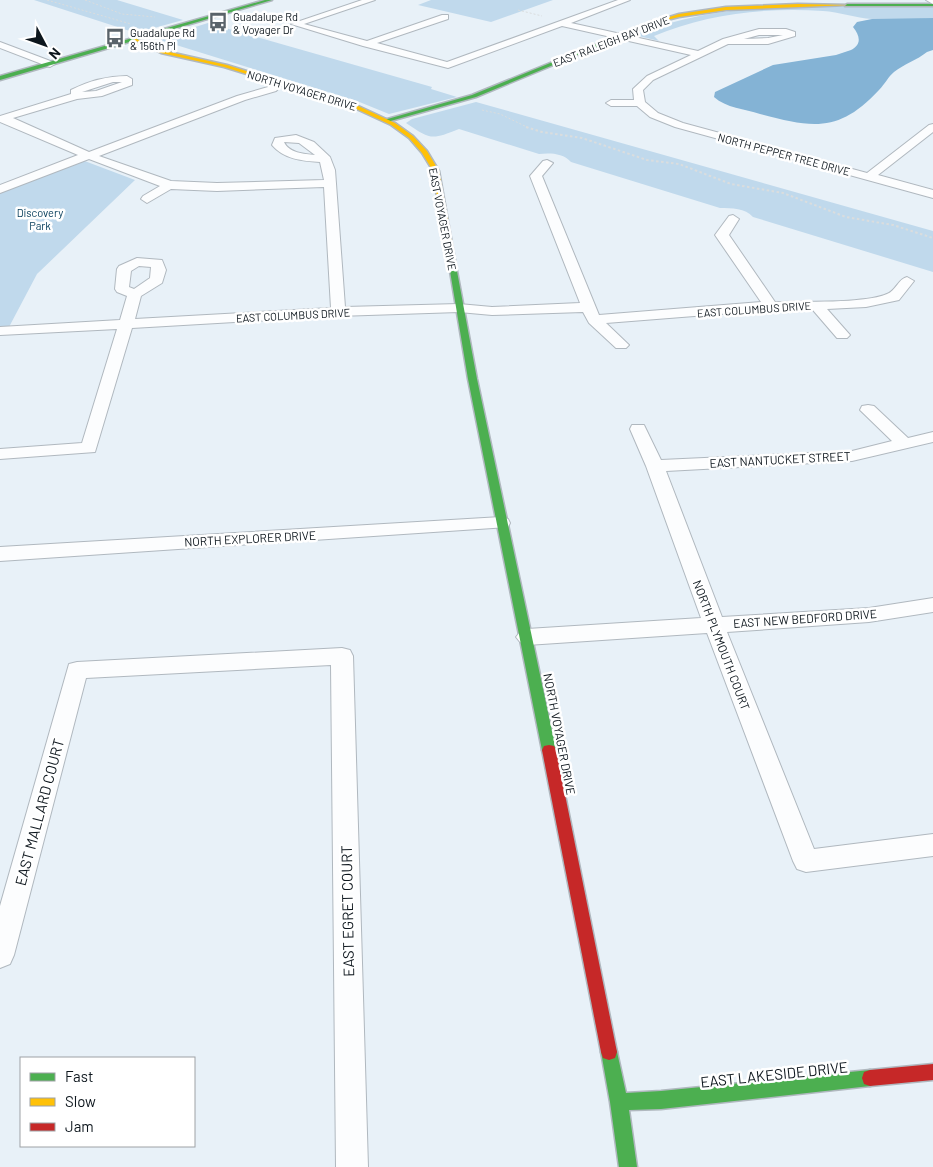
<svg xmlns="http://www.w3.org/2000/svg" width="933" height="1167" font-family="Barlow,sans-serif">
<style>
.green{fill:#c0d9ec}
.water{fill:#84b3d5}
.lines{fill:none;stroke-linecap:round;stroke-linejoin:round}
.street-casing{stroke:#b0b8bf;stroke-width:2}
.fast-casing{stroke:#b0b8bf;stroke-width:3}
.slow-casing{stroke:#b0b8bf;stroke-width:3}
.jam-casing{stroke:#b0b8bf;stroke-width:3}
.path-far1{stroke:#daddde;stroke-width:1;stroke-dasharray:2 2;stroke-linecap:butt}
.path{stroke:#daddde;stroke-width:2;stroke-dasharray:2.5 2.5;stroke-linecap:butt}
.street{fill:#fcfdfe;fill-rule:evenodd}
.fast{fill:#4caf50;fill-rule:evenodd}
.slow{fill:#ffc107;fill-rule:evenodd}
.jam{fill:#c62828;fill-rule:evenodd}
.labels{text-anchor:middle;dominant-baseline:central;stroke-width:5;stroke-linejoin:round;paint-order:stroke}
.far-poi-label{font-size:11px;fill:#0d161d;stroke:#fff;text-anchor:start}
.far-street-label{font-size:11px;fill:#0d161d;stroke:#fff}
.far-park-label{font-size:11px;fill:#013957;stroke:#fff}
.street-label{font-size:12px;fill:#0d161d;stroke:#fff}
.near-street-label{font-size:15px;fill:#0d161d;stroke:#fff}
</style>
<rect width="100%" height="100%" fill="#e8f1f8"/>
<g class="green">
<polygon points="34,0 117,0 183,20 136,33"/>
<polygon points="431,0 553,0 491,22 418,5"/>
<path d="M777,7H933V18C913,20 892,21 872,19C856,18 839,12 823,11C767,7 706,14 654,36L659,41L635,35C685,16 724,10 777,7Z"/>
<polygon points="208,23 432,87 431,89 457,97 389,114 357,101 160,40 163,37"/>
<path d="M476,102L933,231V272L753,217C745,208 732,208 720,208L571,162C563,153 550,153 539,154L459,129C431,140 431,140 406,123L412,119Z"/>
<polygon points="82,160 135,180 37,274 9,327 0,327 0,192"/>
</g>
<path class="water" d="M933,18V50L927,52C917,60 904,64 894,72C888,77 885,84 879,90C839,133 813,128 760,114C745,109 726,108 714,97L715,92L773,65L836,55L851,50C862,44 860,36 853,27L857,22L872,19Z"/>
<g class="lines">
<defs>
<g id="street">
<path d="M362,0H375L304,24L367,41L442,15H448V19L377,43L447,62L618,0H630L571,23L698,51L723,39L759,29H786L795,32V36L768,44H728L653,80L643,90L645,102L658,113L683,123L867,173L929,125L933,124V132L878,175L933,190V198L675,127L650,117L637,106H611L606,103L611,100H634L633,89L647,76L691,55L562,26L448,68L363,46L291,24ZM759,35H783L768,38L744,39Z"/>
<polygon points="926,0 933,0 933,4"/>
<polygon points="0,42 53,62 55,64 50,67 47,66 0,48"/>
<path d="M127,76L132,79V85L102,96L77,99L13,118L89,152L237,96L268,87L275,81H283L284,83L276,91L245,100L99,156L171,181L217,183L324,180L320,162C302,161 284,159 272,145L275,138L296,135L314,142L330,157L335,170L345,307L459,304L492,307L580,303L530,176L543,161L547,160L553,163L542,176L599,315L761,302L715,235L729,216L733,215L739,219L729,235L775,302C803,301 864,304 887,294C896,291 898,279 907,277L914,281L899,300L866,307L827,309L850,335L847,338H837L812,309L771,310L606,323L629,345L626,348H616L589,323L583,312L492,315L459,312L338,316L132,328L95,452L0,459V449L82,443L117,329L0,335V327L120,320L127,296L117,292L115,289L117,269L119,266L137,258L162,260L166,270L162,283L141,296L135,319L331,308L324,187L217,191L171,189L147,203L141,199L143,196L160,186L89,159L0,193V185L78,155L0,122V116L71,94V90C89,81 107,76 127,76ZM113,82H122L96,91L82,92ZM284,142L299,143L315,155C304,154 289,153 284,142ZM139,266L151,267L150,278L134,289L129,287L131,271Z"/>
<polygon points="868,405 874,406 908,438 933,432 933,442 852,461 666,471 722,617 869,608 933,598 933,612 869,622 727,632 814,849 933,834 933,856 806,872 797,869 793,861 707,633 527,645 520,642 516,637 520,632 527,629 701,618 646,466 630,429 632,425 644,425 661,460 852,451 892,441 860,410 862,406"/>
<polygon points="501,517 508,519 510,523 508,527 0,561 0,547"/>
<polygon points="342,648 350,650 353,656 368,1167 336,1167 331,665 86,678 14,955 10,964 0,968 0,906 69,664 77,662"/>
</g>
<g id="fast">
<polygon points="265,0 272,0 0,80 0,76"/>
<polygon points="847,4 933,4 933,6 845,6"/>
<polygon points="653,21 657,22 476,97 387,122 384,120 472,95"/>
<polygon points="447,253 454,255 477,379 556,750 554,754 549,755 544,754 542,750 468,379"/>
<polygon points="609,1044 615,1046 617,1052 626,1093 661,1091 870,1070 876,1072 878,1078 876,1084 870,1086 661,1109 629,1110 637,1167 619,1167 610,1102 601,1052 603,1046"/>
</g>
<g id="slow">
<polygon points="798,4 849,5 726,10 679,17 655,23 653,22 679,14 726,7"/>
<polygon points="134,38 165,51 227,65 354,104 395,123 413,136 427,151 439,171 454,255 450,257 446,255 433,171 422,153 409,138 391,125 350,106 224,67 161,53 134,40"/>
</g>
<g id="jam">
<polygon points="549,745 554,746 556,750 617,1052 615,1058 609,1060 603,1058 601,1052 542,750 544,746"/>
<polygon points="933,1064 933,1080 870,1086 864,1084 862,1078 864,1072 870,1070"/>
</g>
</defs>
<use href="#street" class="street-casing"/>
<use href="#fast" class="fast-casing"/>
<use href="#slow" class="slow-casing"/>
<use href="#jam" class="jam-casing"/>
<g class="path-far1">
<polyline points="47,0 131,24"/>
<polyline points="85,0 122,14 155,17"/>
<polyline points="518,10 542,16"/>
<polyline points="482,110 500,114 529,128"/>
</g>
<polyline class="path" points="526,127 542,132 582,138 647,160 679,164 731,184 783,193 846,217 893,225 933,238"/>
<use href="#street" class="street"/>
<use href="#fast" class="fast"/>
<use href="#slow" class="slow"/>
<use href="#jam" class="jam"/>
</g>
<defs>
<symbol id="bus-bare" viewBox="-9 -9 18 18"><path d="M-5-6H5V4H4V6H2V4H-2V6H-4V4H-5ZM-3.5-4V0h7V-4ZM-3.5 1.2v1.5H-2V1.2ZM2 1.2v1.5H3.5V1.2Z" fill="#5a636a" stroke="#fff" stroke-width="2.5" paint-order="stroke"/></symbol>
</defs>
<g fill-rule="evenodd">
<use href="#bus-bare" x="204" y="8" width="28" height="28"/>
<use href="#bus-bare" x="101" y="24" width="28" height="28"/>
</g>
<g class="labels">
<g class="far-poi-label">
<text x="233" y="16">Guadalupe Rd<tspan x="233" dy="13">&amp; Voyager Dr</tspan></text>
<text x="130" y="32">Guadalupe Rd<tspan x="130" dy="13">&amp; 156th Pl</tspan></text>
</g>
<g class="far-street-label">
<text transform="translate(611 41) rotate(-21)">EAST RALEIGH BAY DRIVE</text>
<text transform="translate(302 90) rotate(17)">NORTH VOYAGER DRIVE</text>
<text transform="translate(784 154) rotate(15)">NORTH PEPPER TREE DRIVE</text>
<text transform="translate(443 219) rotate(79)">EAST VOYAGER DRIVE</text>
<text transform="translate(754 309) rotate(-4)">EAST COLUMBUS DRIVE</text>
<text transform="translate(293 315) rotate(-3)">EAST COLUMBUS DRIVE</text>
</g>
<g class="far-park-label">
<text x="40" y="212">Discovery<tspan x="40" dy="13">Park</tspan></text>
</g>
<g class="street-label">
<text transform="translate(780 459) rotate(-3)">EAST NANTUCKET STREET</text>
<text transform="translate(250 538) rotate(-3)">NORTH EXPLORER DRIVE</text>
<text transform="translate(805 618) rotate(-4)">EAST NEW BEDFORD DRIVE</text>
<text transform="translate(722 645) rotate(69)">NORTH PLYMOUTH COURT</text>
<text transform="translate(560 734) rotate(79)">NORTH VOYAGER DRIVE</text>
</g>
<g class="near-street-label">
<text transform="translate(39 812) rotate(-75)">EAST MALLARD COURT</text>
<text transform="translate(347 911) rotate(-91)">EAST EGRET COURT</text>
<text transform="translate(774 1074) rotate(-6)">EAST LAKESIDE DRIVE</text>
</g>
</g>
<rect x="20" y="1057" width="175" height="90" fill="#ffffff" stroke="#9ea2a5"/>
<rect x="30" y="1073" width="25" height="8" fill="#4caf50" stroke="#9ea2a5"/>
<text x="65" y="1082" font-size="15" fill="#0d161d">Fast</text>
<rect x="30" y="1098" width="25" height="8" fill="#ffc107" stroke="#9ea2a5"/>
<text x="65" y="1107" font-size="15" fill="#0d161d">Slow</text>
<rect x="30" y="1123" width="25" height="8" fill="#c62828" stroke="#9ea2a5"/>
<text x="65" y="1132" font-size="15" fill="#0d161d">Jam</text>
<g transform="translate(45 45) rotate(131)" stroke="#ffffff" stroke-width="4" paint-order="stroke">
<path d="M0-4L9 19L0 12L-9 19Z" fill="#0d161d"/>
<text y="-8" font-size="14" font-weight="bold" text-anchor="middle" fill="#0d161d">N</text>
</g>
</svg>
